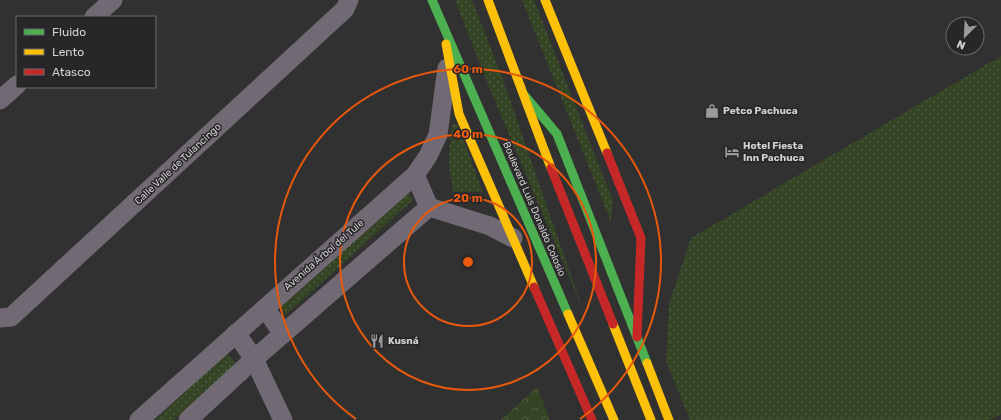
<svg xmlns="http://www.w3.org/2000/svg" width="1001" height="420" font-family="Rubik,sans-serif">
<style>
.grass{fill:url(#grass-dots)}
.park{fill:url(#park-crowns)}
.lines{fill:none;stroke-linecap:round;stroke-linejoin:round}
.street{stroke:#716a74;stroke-width:19}
.fast{stroke:#4caf50;stroke-width:9}
.slow{stroke:#ffc107;stroke-width:9}
.jam{stroke:#c62828;stroke-width:9}
.ring{fill:none;stroke:#e8590c;stroke-width:2}
.labels{text-anchor:middle;dominant-baseline:central;stroke-width:3;stroke-linejoin:round;paint-order:stroke}
.poi-label{font-size:10px;font-weight:bold;fill:#d3d2d3;stroke:#282628;text-anchor:start}
.street-label{font-size:10px;fill:#d3d2d3;stroke:#282628}
.centre{fill:#e8590c;stroke:#282628;stroke-width:2}
.ring-label{font-size:12px;text-anchor:middle;font-weight:bold;fill:#e8590c;stroke:#282628;stroke-width:3;stroke-linejoin:round;paint-order:stroke}
</style>
<defs>
<pattern id="grass-dots" width="8" height="8" patternUnits="userSpaceOnUse"><rect width="8" height="8" fill="#344425"/><path d="M2 2h.1M6 6h.1" fill="none" stroke="#505e44" stroke-width="1.8" stroke-linecap="round"/></pattern>
<pattern id="park-crowns" width="20" height="18" patternUnits="userSpaceOnUse"><rect width="20" height="18" fill="#344425"/><path d="M2 6a3 3 0 1 1 6 0M12 15a3 3 0 1 1 6 0" fill="none" stroke="#505e44"/></pattern>
</defs>
<rect width="100%" height="100%" fill="#313131"/>
<g class="grass">
<polygon points="455,0 472,0 502,77 583,310 487,82"/>
<polygon points="522,0 534,0 613,201 611,222"/>
<polygon points="1001,56 1001,414 990,420 690,420 666,361 669,304 691,238"/>
<path d="M457,123L483,192H454C447,167 449,151 452,125Z"/>
<polygon points="408,192 413,200 286,315 279,308"/>
<polygon points="227,353 236,364 174,420 155,420"/>
</g>
<polygon class="park" points="537,387 550,420 501,420"/>
<g class="lines">
<g class="street">
<polyline points="94,17 113,0"/>
<polyline points="0,100 17,85"/>
<polyline points="415,175 429,207"/>
<polyline points="265,308 283,334"/>
<polyline points="0,318 11,317 345,9 349,0"/>
<polyline points="236,333 254,359 283,420"/>
<polyline points="139,420 415,175 428,156 438,135 447,68"/>
<polyline points="188,420 254,359 429,207 490,226 513,238"/>
</g>
<g class="fast">
<polyline points="432,0 568,314"/>
<polyline points="525,96 557,134 647,363"/>
</g>
<g class="slow">
<polyline points="488,0 551,168"/>
<polyline points="545,0 607,153"/>
<polyline points="446,44 459,114 534,287"/>
<polyline points="568,314 614,420"/>
<polyline points="613,324 651,420"/>
<polyline points="647,363 669,420"/>
</g>
<g class="jam">
<polyline points="607,153 641,238 637,337"/>
<polyline points="551,168 613,324"/>
<polyline points="534,287 592,420"/>
</g>
</g>
<g class="ring">
<circle cx="468" cy="262" r="64"/>
<circle cx="468" cy="262" r="128"/>
<path d="M356 419A193 193 0 1 1 580 419"/>
</g>
<defs>
<symbol id="shop-bare" viewBox="-9 -9 18 18"><path d="M-5-2.5h2.3a2.7 3.5 0 0 1 5.4 0H5L5.5 6h-11ZM-1.5-2.5h3a1.5 2.3 0 0 0-3 0Z" fill="#9a9a9a" stroke="#282628" stroke-width="2.5" paint-order="stroke"/></symbol>
<symbol id="hotel-bare" viewBox="-9 -9 18 18"><path d="M-6-4.5h1.5V1H6V5H4.5V3h-9V5H-6ZM-4 0a1.8 1.8 0 1 1 3.6 0ZM.5 0V-2.5h3Q6-2.5 6 0Z" fill="#9a9a9a" stroke="#282628" stroke-width="2.5" paint-order="stroke"/></symbol>
<symbol id="restaurant-bare" viewBox="-9 -9 18 18"><path d="M-5-6h1v4h1v-4h1v4h1v-4h1v5L-1.5 .5V6h-2V.5L-5-1ZM5-6V6H3V1.5H1.5Q1.5-4 5-6Z" fill="#9a9a9a" stroke="#282628" stroke-width="2.5" paint-order="stroke"/></symbol>
</defs>
<g fill-rule="evenodd">
<use href="#shop-bare" x="702" y="101" width="20" height="20"/>
<use href="#hotel-bare" x="722" y="142" width="20" height="20"/>
<use href="#restaurant-bare" x="367" y="331" width="20" height="20"/>
</g>
<g class="labels">
<g class="poi-label">
<text x="723" y="111">Petco Pachuca</text>
<text x="743" y="146">Hotel Fiesta<tspan x="743" dy="12">Inn Pachuca</tspan></text>
<text x="388" y="341">Kusná</text>
</g>
<g class="street-label">
<text transform="translate(178 164) rotate(-43)">Calle Valle de Tulancingo</text>
<text transform="translate(534 209) rotate(67)">Boulevard Luis Donaldo Colosio</text>
<text transform="translate(324 255) rotate(-41)">Avenida Árbol del Tule</text>
</g>
</g>
<circle cx="468" cy="262" r="6" class="centre"/>
<g class="ring-label">
<text x="468" y="73">60 m</text>
<text x="468" y="138">40 m</text>
<text x="468" y="202">20 m</text>
</g>
<rect x="16" y="16" width="140" height="72" fill="#282628" stroke="#6c6b6c"/>
<rect x="24" y="29" width="20" height="6" fill="#4caf50" stroke="#6c6b6c"/>
<text x="52" y="36" font-size="12" fill="#d3d2d3">Fluido</text>
<rect x="24" y="49" width="20" height="6" fill="#ffc107" stroke="#6c6b6c"/>
<text x="52" y="56" font-size="12" fill="#d3d2d3">Lento</text>
<rect x="24" y="69" width="20" height="6" fill="#c62828" stroke="#6c6b6c"/>
<text x="52" y="76" font-size="12" fill="#d3d2d3">Atasco</text>
<g transform="translate(965 36) rotate(204)"><circle r="19" fill="#282628" stroke="#6c6b6c"/>
<path d="M0-3L7 15L0 10L-7 15Z" fill="#9a9a9a"/>
<text y="-6" font-size="11" font-weight="bold" text-anchor="middle" fill="#d3d2d3">N</text>
</g>
</svg>
